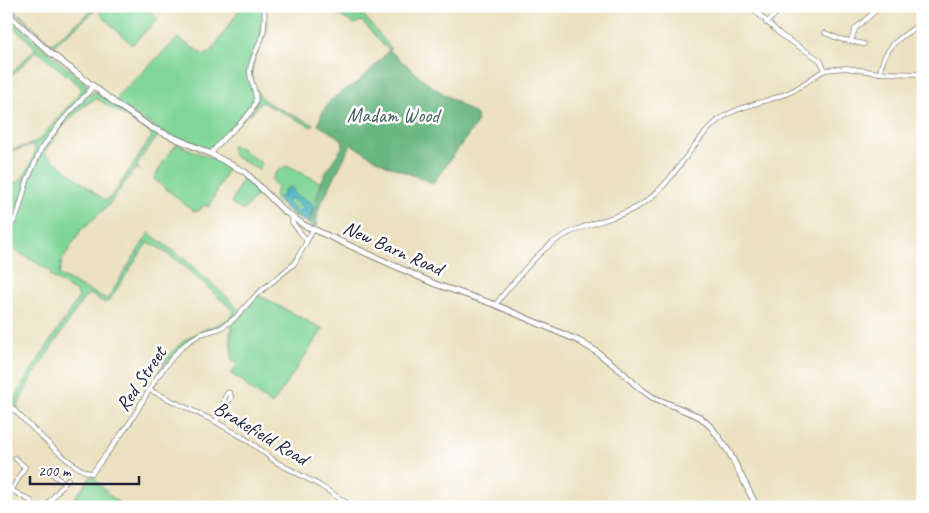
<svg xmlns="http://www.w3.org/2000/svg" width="929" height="513" font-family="Caveat,sans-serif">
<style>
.green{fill:#80d598;stroke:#517c6a;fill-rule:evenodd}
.forest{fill:#68b680;stroke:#456c5e}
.water{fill:#46b4c2;stroke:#346b7e;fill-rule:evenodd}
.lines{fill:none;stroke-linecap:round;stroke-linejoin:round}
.minor-casing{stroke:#86827e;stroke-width:5.5}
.tertiary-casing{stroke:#86827e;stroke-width:7}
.minor{stroke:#fff;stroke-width:4}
.tertiary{stroke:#fff;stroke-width:5}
.labels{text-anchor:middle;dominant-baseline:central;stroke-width:5;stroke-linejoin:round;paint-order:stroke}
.park-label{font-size:20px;fill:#43615c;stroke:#fff}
.street-label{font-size:20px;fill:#22223b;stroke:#fff}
</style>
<rect width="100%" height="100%" fill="#fff"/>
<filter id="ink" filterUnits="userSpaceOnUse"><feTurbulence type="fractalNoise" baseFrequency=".02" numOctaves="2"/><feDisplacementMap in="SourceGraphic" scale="10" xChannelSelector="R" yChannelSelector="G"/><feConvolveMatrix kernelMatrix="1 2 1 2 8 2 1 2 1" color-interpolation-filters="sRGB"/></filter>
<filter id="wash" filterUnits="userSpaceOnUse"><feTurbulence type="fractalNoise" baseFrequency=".0096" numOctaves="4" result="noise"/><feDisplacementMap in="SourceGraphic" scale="20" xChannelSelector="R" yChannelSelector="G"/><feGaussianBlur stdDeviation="1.12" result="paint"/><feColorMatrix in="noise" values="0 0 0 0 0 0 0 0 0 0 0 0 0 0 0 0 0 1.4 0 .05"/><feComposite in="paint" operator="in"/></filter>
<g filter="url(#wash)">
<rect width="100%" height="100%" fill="#ebe1c0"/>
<g class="green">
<polygon points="7,6 23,17 49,42 52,44 97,6 101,6 53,46 49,44 28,23"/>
<polygon points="107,6 146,6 158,19 132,45 99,13"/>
<polygon points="242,6 263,6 262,33 250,65 255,96 254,104 247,115 212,148 209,151 162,132 115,102 119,98 117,96 178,38 204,55 210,53"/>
<path d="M265,6C267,17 268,32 263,41C261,46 258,50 256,55C250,68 251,87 262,98C270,106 302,119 314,125L312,127L261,102L250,115L258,99L252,82L251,69L255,55L263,39Z"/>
<polygon points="328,6 345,8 356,6 390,47 390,50 383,45 362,21 354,24 334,12"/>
<path d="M6,13L43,48L86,83L88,89L41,148L17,212L6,234V180L17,183C26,177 36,155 35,145L6,152V151L29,145L40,139L78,94L81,88L74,81L37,51L6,81V78L35,49L32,44L6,21Z"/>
<path d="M96,92L159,133V135L140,159L137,167L140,171L136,169L134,170L108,206L82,229L80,228L81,230L62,261L59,275L77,285L107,299L149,233L184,259L228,298L240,311L231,322L195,337L163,366L162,364C173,349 184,339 201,331C212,326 225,323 233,315L234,311L182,264L156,246L147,243L109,301L105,303L90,294L84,298L29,382L17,408L13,403L24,382L79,297L76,292L49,275L52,272L6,245V237L18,215L26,185L43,149L57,129L88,95ZM97,99L144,128L152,136L115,192L106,201L44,153C53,139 81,102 97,99Z"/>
<polygon points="177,144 216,160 228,168 209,207 204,205 199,211 193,211 154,179 164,160"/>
<polygon points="232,146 239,148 260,162 262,164 259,170 234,156 231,149"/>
<polygon points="285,166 291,167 325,185 309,224 295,216 274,199 277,187 272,181 275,173"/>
<polygon points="245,174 260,192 243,211 231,203"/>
<polygon points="258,295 323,329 272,405 245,385 246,383 231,374 239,362 232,360 230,332 233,330 230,325 242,316"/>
<polygon points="92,475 108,494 124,507 68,507"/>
</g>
<path class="forest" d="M389,50L430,85L477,115V123L433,183L384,164L351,144L318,210L316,228L309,224C316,207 317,188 326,172C331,163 338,154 343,146L342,139L318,125C325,98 339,95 359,81C370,72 380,60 389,50Z"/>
<path class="water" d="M287,188H292L296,195L312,203V212L307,223L281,203L278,197L280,196L283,198V191ZM291,198L303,207L304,211H298L287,203L288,200Z"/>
</g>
<g filter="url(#ink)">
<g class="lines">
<defs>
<g id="minor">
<polyline points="750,6 781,35 820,60 825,70 846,68 880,73 923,74"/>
<polyline points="766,23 785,6"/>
<polyline points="825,33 840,39 864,44"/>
<polyline points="851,41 855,29 881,6"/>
<path d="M880,73C883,47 902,35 923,23"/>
<path d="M211,154C222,136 242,126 253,108C261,96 249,83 250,70C251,58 258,49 262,37C265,27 265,16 264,6"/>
<polyline points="293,218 292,222 307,241"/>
<polyline points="6,236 18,213 27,181 41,149 62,121 93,87"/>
<path d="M496,305C501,296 508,289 515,281C533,259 551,239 578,229C598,221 620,217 639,206C673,186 687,147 716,122C737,105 766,103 790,92C803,86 813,76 825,70"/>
<polyline points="150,390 216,422 246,439 276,462 319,485 353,507"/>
<path d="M6,402C21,416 75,474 92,473L129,424L157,377L176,353L189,341L201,334L221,328L234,319L256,295L294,264L313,230"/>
<polyline points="216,422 225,405 228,403 231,397 230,393 227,393 224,400 225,405"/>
<polyline points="50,472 64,483"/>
<polyline points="6,487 31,501 33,507"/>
<polyline points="11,491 25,467 15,458"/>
<polyline points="45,507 68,479"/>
</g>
<polyline id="tertiary" points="6,12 48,51 119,106 152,128 211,154 245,172 284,211 304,225 435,284 496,305 579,341 597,352 620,370 637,386 652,397 700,417 712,428 729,452 757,507"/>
</defs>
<use href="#minor" class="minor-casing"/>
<use href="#tertiary" class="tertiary-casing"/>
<use href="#minor" class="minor"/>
<use href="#tertiary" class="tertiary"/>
</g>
</g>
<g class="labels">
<g class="park-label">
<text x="393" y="115">Madam Wood</text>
</g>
<g class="street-label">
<text transform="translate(393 248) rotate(24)">New Barn Road</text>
<text transform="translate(141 379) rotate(-56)">Red Street</text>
<text transform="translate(261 433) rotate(31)">Brakefield Road</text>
</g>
</g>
<rect width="929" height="513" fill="none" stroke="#fff" stroke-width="25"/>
<path d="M30 476v8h109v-8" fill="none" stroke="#22223b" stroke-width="2.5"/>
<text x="38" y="476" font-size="15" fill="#22223b" stroke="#ffffff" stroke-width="4" paint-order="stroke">200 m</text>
</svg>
